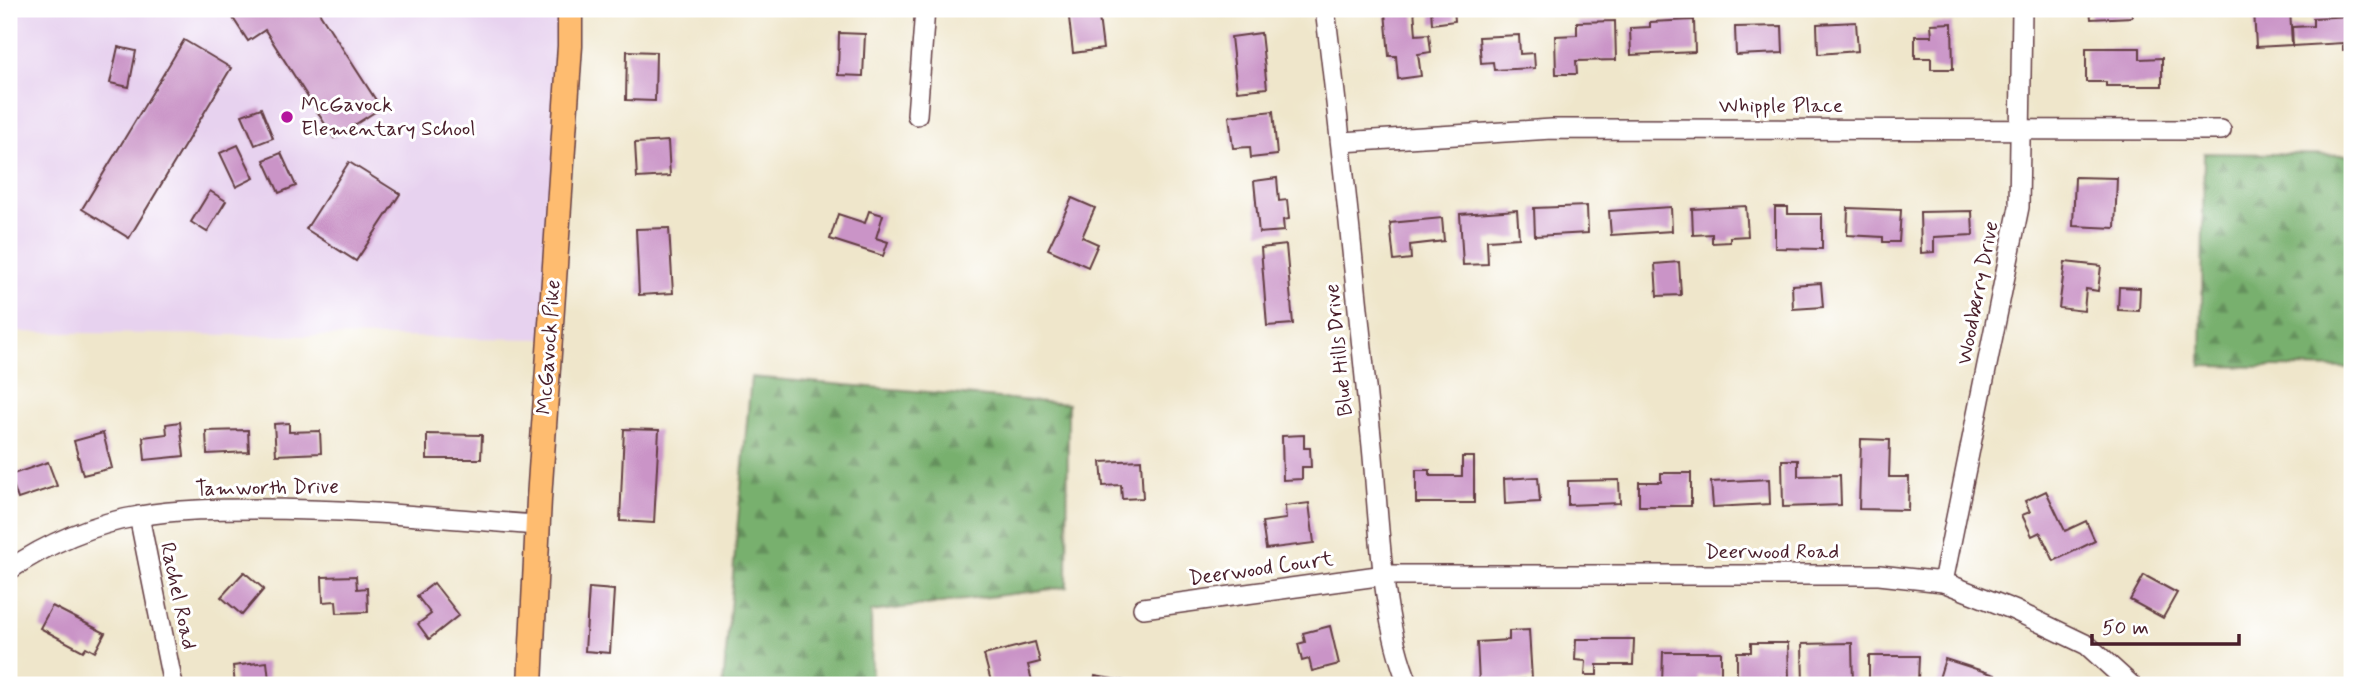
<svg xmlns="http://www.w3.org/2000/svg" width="2361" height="694" font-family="Mynerve,sans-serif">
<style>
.built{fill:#e7d2ef}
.forest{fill:url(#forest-firs);stroke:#61684c;stroke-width:2}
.building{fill:#ca94c7}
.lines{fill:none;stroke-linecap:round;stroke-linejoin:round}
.minor-casing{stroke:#633d43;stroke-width:22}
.major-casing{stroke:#633d43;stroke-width:27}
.minor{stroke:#fff;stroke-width:19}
.major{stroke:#febc70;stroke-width:24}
.poi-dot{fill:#b5179e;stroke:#fff;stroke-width:2.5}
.labels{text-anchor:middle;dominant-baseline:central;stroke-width:6;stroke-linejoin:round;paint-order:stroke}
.poi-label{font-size:21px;fill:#4a1f2b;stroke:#fff;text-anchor:start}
.street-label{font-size:21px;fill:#4a1f2b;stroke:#fff}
</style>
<defs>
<pattern id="forest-firs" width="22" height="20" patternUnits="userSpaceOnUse" patternTransform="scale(1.75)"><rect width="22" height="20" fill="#78b06e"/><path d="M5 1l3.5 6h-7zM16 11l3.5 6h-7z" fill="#648f5b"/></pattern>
</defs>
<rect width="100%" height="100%" fill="#fff"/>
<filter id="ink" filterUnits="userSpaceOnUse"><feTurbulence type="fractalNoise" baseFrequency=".0143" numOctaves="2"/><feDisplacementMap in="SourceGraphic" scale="14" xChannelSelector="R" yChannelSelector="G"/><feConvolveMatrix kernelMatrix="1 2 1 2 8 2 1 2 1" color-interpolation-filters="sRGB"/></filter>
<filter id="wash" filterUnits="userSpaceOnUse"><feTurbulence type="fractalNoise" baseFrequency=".00686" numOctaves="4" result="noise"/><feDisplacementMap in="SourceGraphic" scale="28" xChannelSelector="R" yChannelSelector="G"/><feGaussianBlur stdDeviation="1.57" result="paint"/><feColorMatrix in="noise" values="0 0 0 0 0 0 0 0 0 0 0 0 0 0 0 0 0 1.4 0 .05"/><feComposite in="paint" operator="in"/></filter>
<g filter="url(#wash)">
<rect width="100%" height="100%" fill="#efe6cb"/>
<polygon class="built" points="9,9 570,9 549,339 9,332"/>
<g class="forest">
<polygon points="2204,153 2352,155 2352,368 2201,366"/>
<polygon points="751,377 1068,404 1067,587 871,612 872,685 723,685"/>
</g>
<g id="blocks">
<g class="building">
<polygon points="227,9 317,9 381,108 334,138 265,30 248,41"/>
<polygon points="1068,9 1098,9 1103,49 1073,53"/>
<polygon points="1414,9 1416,35 1429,34 1431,52 1418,54 1421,76 1398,79 1396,56 1389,56 1385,12"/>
<polygon points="1431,9 1454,9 1455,21 1432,24"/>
<polygon points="2090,9 2131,9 2132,17 2091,19"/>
<polygon points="2254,9 2290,9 2292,45 2256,47"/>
<polygon points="2352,16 2352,49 2343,50 2343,43 2293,46 2292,27 2313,26 2313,18"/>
<polygon points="1694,20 1695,52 1631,55 1630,28 1650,27 1650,22"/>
<polygon points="1615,21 1616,60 1576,61 1577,74 1556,74 1555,36 1577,35 1577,22"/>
<polygon points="1856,22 1858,51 1818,54 1817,24"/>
<polygon points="1952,23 1953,69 1931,69 1931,58 1915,58 1915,36 1932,36 1931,24"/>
<polygon points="1782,26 1783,53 1736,55 1735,27"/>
<polygon points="839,33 865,34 863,76 838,75"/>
<polygon points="1261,33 1267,88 1237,91 1231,37"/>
<polygon points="1519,35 1520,54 1534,53 1535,68 1494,70 1493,62 1481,63 1479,37"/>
<polygon points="184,40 231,68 129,238 82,209"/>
<polygon points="118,47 136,51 129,87 110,83"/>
<polygon points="2086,48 2140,48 2140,59 2162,58 2162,86 2106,86 2106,82 2086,82"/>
<polygon points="627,51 656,52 655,101 626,100"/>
<polygon points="261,108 273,138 255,145 242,115"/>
<polygon points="1273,111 1277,155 1251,158 1250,147 1233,148 1229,116"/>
<polygon points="668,141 670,176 637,178 635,143"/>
<polygon points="238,145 254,178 236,187 220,153"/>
<polygon points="281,153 296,186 279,193 264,160"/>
<polygon points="349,162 400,194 356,261 306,229"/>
<polygon points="2075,177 2117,178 2115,228 2073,226"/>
<polygon points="1277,178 1279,201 1287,200 1289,219 1283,220 1284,231 1259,233 1254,181"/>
<polygon points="210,191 226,201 207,232 191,222"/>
<polygon points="1072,198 1095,208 1082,237 1098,244 1088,267 1048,249"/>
<polygon points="1587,206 1588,233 1535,236 1534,208"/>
<polygon points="1746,206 1748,236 1730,237 1730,242 1712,243 1712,234 1693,235 1692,209"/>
<polygon points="1671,207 1672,231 1611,235 1609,211"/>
<polygon points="1775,207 1788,207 1788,214 1822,214 1822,249 1775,248"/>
<polygon points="1848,208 1901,210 1899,242 1883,242 1883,237 1847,235"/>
<polygon points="1517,210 1519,238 1487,240 1488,264 1463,265 1460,214"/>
<polygon points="869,211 883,215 876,238 888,242 883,256 830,239 838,214 865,223"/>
<polygon points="1972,211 1973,235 1934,237 1934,252 1921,253 1920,212"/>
<polygon points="1442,218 1444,241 1410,245 1411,259 1394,261 1390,223"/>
<polygon points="669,228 673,293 639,295 636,229"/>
<polygon points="1286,245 1293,324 1267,326 1261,248"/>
<polygon points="1679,262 1681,295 1657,296 1655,264"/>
<polygon points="2065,262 2101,266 2098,291 2086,289 2084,311 2059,308"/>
<polygon points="1821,283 1823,307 1793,309 1792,285"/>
<polygon points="2119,287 2140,288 2139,311 2118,310"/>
<polygon points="180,422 184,456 145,460 143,437 167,434 166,424"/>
<polygon points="289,423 289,432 320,431 321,453 276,455 274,424"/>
<polygon points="624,429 659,430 654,523 620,521"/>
<polygon points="248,430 249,452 207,454 206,431"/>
<polygon points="103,433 112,468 83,475 74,441"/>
<polygon points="427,434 482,435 481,459 427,459"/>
<polygon points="1304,435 1304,448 1310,448 1311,467 1302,467 1302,479 1283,480 1282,436"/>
<polygon points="1861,439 1890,440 1889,477 1909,477 1908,510 1859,509"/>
<polygon points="1462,457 1474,457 1474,503 1416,503 1416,470 1430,470 1430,476 1462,476"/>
<polygon points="1141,460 1143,498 1122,499 1121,485 1103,486 1101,462"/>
<polygon points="1782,460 1798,460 1798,476 1840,475 1841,505 1783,507"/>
<polygon points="48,462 57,486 18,499 10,475"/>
<polygon points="1661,473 1691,473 1691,506 1639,506 1639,482 1661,482"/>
<polygon points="1538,477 1540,502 1505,504 1504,479"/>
<polygon points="1769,479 1770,504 1713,507 1711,482"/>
<polygon points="1619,480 1620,503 1568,505 1568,481"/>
<polygon points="2046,491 2065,531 2086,521 2095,541 2054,561 2040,532 2032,536 2022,515 2030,512 2025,501"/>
<polygon points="1309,503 1314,543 1266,549 1262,522 1286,519 1285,506"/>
<polygon points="244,572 264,589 242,615 221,597"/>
<polygon points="2144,575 2177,593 2163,618 2130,600"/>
<polygon points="356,576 357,589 367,588 368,612 337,613 336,601 323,602 322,577"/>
<polygon points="434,583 459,615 429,639 418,624 431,614 417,596"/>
<polygon points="589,588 614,590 610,653 585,651"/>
<polygon points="52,606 105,633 95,652 86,647 83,651 40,628"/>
<polygon points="1330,626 1339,664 1312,671 1309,659 1302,661 1298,644 1305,642 1303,633"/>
<polygon points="1529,630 1532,679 1479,682 1477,642 1509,640 1509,631"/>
<polygon points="1576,639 1634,639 1633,665 1597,665 1597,675 1585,675 1586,661 1575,660"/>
<polygon points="1035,642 1040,662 1028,665 1033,685 992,685 984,655"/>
<polygon points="1751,643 1788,643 1789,678 1766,678 1766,685 1737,685 1737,652 1751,652"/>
<polygon points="1852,643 1853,685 1803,685 1802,644"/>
<polygon points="1663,652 1721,652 1721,676 1699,676 1699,685 1662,685"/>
<polygon points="1869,656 1919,656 1918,681 1869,680"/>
<polygon points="1945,659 1995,675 1992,685 1937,685"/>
<polygon points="267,662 269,680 259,681 260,685 235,685 233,666"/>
<polygon points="1095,676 1138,683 1138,685 1093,685"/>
</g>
</g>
</g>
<g filter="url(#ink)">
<use href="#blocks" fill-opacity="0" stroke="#633d43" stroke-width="2"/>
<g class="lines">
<defs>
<g id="minor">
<path d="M1325,9C1343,154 1357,300 1372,446C1379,516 1381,622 1409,685"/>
<polyline points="917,115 925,9"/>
<polyline points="1342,142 1552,129 2221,130"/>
<polyline points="139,516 173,685"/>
<path d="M9,570C46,544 95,523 140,516C178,509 218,509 257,509C351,509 443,518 537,525"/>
<polyline points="1943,582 2019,207 2022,9"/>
<polyline points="1143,608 1385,575 1879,575 1943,582 2014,610 2087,645 2131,685"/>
</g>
<polyline id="major" points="530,685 539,499 570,46 570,9"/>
</defs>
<use href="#minor" class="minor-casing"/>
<use href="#major" class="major-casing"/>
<use href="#minor" class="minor"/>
<use href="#major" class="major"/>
</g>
</g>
<circle class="poi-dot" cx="287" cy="117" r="7"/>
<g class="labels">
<g class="poi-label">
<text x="301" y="105">McGavock<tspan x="301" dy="24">Elementary School</tspan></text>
</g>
<g class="street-label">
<text x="1781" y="106">Whipple Place</text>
<text transform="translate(1978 293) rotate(-79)">Woodberry Drive</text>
<text transform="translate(549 347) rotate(-86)">McGavock Pike</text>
<text transform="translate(1339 350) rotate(-96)">Blue Hills Drive</text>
<text transform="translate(267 488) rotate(-1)">Tamworth Drive</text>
<text x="1772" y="552">Deerwood Road</text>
<text transform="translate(1261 569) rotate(-8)">Deerwood Court</text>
<text transform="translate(178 596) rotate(78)">Rachel Road</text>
</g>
</g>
<rect width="2361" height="694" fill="none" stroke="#fff" stroke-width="35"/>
<path d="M2092 634v10h147v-10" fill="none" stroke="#4a1f2b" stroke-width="3.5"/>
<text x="2102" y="634" font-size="21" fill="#4a1f2b" stroke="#ffffff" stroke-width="5" paint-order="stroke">50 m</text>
</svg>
